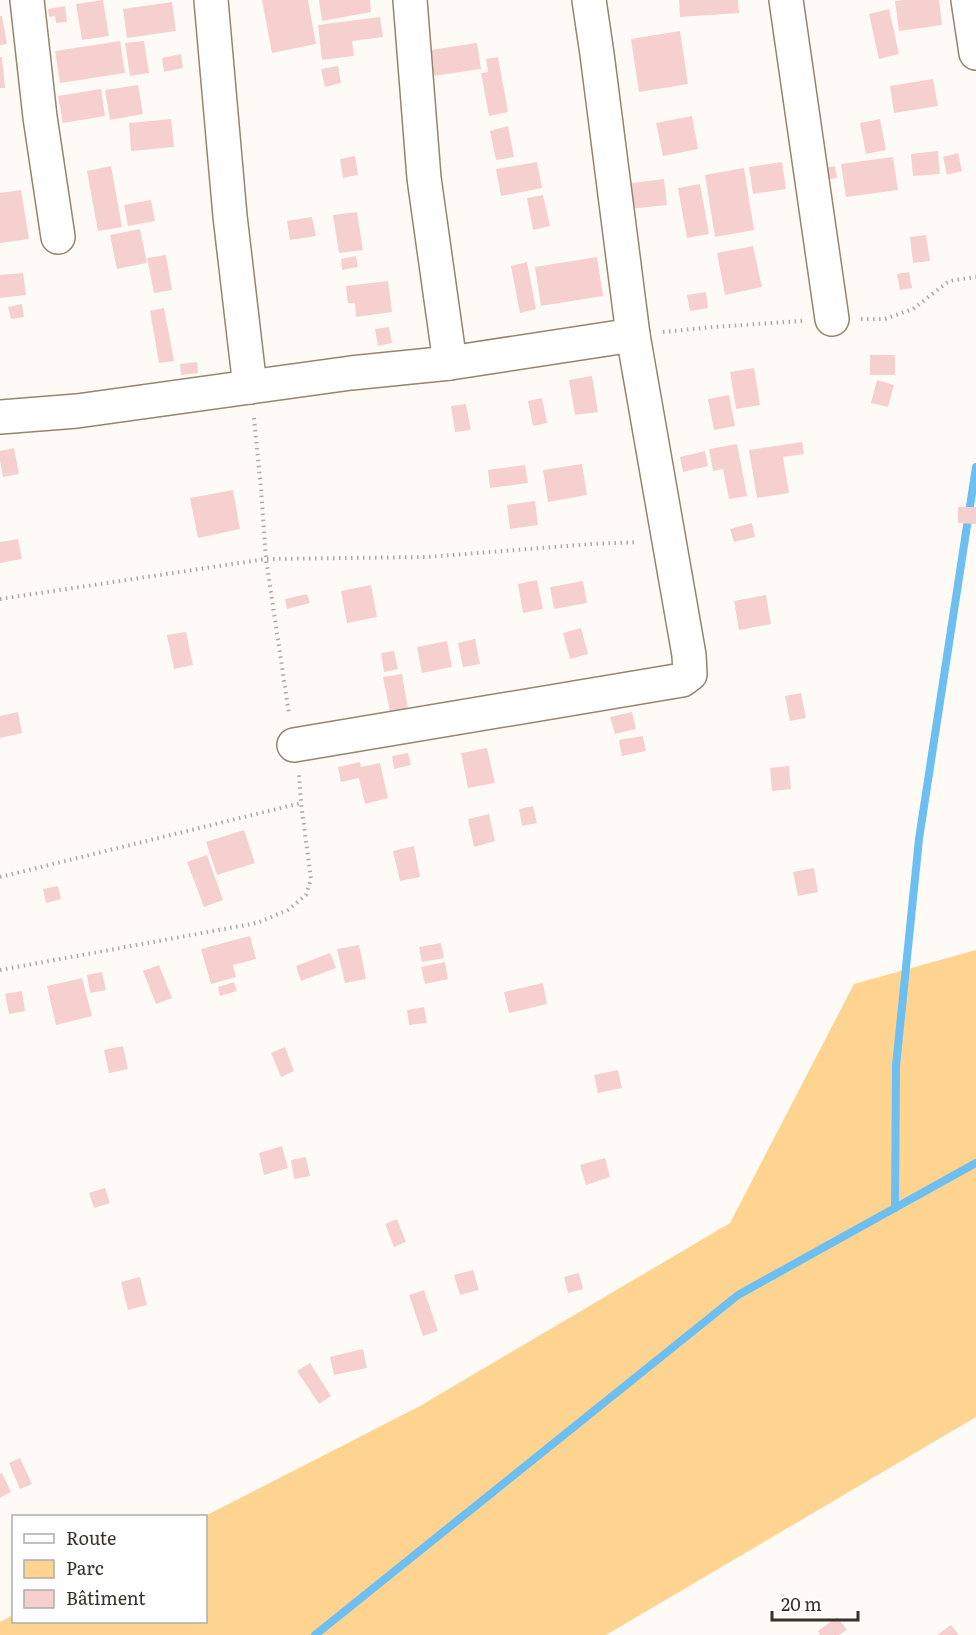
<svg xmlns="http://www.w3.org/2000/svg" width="976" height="1635" font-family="Literata,serif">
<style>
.green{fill:#ffd491}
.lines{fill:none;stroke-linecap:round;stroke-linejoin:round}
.stream{stroke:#6cbff0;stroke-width:8}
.building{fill:#f6d0ce}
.minor-casing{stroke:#94856f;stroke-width:36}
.path{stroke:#aea9a2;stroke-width:4;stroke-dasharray:1.5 4.5;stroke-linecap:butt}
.minor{stroke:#fff;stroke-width:33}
</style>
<rect width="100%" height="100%" fill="#fefbf6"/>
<polygon class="green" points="976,950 976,1417 606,1635 0,1635 0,1622 13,1615 14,1622 206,1622 205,1516 420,1406 730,1223 854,984"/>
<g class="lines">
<g class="stream">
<polyline points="895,1208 896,1066 919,839 976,467"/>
<polyline points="315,1635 738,1295 976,1163"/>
</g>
</g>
<g class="building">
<polygon points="103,0 109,36 82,40 76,4"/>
<polygon points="262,0 308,0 316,44 272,53"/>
<polygon points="319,0 370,0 371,12 322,21"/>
<polygon points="679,0 738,0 739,13 680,17"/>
<polygon points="905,0 939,0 942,25 899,31 895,1"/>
<polygon points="172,2 176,31 127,38 123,9"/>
<polygon points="65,6 67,22 56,23 55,16 49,17 48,9"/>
<polygon points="889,9 899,54 879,59 869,14"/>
<polygon points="0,16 2,16 7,44 0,45"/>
<polygon points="380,17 383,37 352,41 354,56 322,60 318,25"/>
<polygon points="680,31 688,84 639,92 631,39"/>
<polygon points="120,41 125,73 60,83 55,51"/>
<polygon points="144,41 149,73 130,76 125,43"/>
<polygon points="477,43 481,69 427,77 424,51"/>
<polygon points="181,54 183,68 164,72 162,58"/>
<polygon points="0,57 2,57 5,88 0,88"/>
<polygon points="498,57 508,112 489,116 481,73 488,72 486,59"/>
<polygon points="338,66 341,83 325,87 321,69"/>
<polygon points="933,79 938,106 894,113 890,86"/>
<polygon points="138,85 143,114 110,120 105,90"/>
<polygon points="101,89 105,116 63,123 58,96"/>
<polygon points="692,116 698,149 663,156 656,123"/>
<polygon points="171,119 174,147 131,151 129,123"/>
<polygon points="880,119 886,150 866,154 860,123"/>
<polygon points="508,126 514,157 496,160 490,131"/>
<polygon points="938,151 940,174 913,176 911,154"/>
<polygon points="958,153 962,171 947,175 943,157"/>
<polygon points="355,156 358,175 343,178 340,159"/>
<polygon points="893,157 898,190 846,197 841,164"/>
<polygon points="537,162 542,188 501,196 496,169"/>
<polygon points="782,162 786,189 753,194 749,167"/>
<polygon points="111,166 122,227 98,231 87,171"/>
<polygon points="835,166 837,178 818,181 816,169"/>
<polygon points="744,168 754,230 715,237 705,175"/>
<polygon points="664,179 667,205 628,209 625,184"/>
<polygon points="700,184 709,234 687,238 678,188"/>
<polygon points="21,190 29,239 0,243 0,193"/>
<polygon points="543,195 550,226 533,230 527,198"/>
<polygon points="151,200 155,221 128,226 124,205"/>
<polygon points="357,212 363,250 339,253 333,215"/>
<polygon points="312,217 316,236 290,240 287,221"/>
<polygon points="140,229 147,263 117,269 110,235"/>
<polygon points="926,235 930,261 913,263 910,237"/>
<polygon points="753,246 762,287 725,295 717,253"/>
<polygon points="166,255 172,290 154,293 147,258"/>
<polygon points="356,256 358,267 342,270 341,259"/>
<polygon points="597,257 603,296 541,306 535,267"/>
<polygon points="527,262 536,309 520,313 511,266"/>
<polygon points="909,272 912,288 900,290 897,274"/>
<polygon points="23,273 26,295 0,298 0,275"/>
<polygon points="388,281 392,312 356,317 355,303 348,303 346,286"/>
<polygon points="706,292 708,308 690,311 687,295"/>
<polygon points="22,304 24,317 11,319 8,307"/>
<polygon points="164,308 174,361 159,363 150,311"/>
<polygon points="389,327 392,343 378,346 375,329"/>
<rect x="870" y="355" width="25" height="20"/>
<polygon points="197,362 198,373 181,375 180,364"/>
<polygon points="754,368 760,405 736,409 730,372"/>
<polygon points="592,376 598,412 575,415 569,380"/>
<polygon points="877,380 894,385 888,407 871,403"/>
<polygon points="729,395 735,426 714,430 708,399"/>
<polygon points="542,398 547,423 533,426 528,401"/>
<polygon points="466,404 471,430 455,432 451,406"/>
<polygon points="802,442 804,454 783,457 789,493 757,498 749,450"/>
<polygon points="737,444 747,496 729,499 723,469 713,471 709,449"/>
<polygon points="14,448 19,474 3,477 0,461 0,451"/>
<polygon points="705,451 708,466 683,472 680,457"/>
<polygon points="582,464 587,495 548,502 543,470"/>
<polygon points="525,465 528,483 490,488 488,470"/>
<polygon points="233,490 240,529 198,538 190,498"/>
<polygon points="535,501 538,525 510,529 507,505"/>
<polygon points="958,507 976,507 976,524 958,523"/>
<polygon points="752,523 755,537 734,542 730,529"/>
<polygon points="18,539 22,559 0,563 0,542"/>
<polygon points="537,580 543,609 523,613 518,584"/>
<polygon points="583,581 587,603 554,609 550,587"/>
<polygon points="371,585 377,617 347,623 341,591"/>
<polygon points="307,594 310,603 287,609 285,599"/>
<polygon points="766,595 771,624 739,630 734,601"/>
<polygon points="581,628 588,654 570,659 563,633"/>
<polygon points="186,632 193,665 174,669 167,635"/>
<polygon points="475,639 480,664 463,667 458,643"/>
<polygon points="447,641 452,667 422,673 417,647"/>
<polygon points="394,651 398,669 384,672 381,653"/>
<polygon points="402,674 408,709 390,712 383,677"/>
<polygon points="801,693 806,718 790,721 785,696"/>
<polygon points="18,712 22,733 0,738 0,716"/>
<polygon points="632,712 636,729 615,734 610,717"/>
<polygon points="643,736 646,751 622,756 619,740"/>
<polygon points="487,748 495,783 468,788 461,753"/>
<polygon points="408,753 411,765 394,769 392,756"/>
<polygon points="360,762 361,767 380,763 388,798 365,804 359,778 341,782 338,767"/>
<polygon points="789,766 791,789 772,791 770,768"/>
<polygon points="533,806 537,823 522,826 519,809"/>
<polygon points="489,814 495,841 474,847 468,819"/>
<polygon points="244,830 255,863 217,875 206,842"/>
<polygon points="414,846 420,877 400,881 393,851"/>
<polygon points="207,855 223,900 204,907 187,862"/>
<polygon points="814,868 818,892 798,896 793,872"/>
<polygon points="58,886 61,899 46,903 43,889"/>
<polygon points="250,936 256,959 233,965 236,977 211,984 201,949"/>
<polygon points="441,943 444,958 422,962 419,947"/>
<polygon points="359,945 366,979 345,983 337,949"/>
<polygon points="330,953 336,968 301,981 296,966"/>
<polygon points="445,962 448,979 425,984 421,967"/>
<polygon points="159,965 172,998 156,1004 143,971"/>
<polygon points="102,972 106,990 90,993 87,975"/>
<polygon points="82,978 92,1016 56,1025 47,986"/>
<polygon points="234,982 237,991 220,996 218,987"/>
<polygon points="543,983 547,1004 509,1013 504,992"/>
<polygon points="22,991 25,1011 9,1014 5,994"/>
<polygon points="424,1007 427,1023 409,1025 407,1010"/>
<polygon points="123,1046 128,1069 109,1073 104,1050"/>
<polygon points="285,1047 294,1071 281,1077 271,1053"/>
<polygon points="618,1070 622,1088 598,1093 594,1075"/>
<polygon points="282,1146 288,1168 264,1175 259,1153"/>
<polygon points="306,1157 310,1176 294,1179 291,1160"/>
<polygon points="605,1158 610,1177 586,1185 580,1165"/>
<polygon points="105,1188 110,1203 94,1208 89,1193"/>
<polygon points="397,1219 406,1242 394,1247 385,1224"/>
<polygon points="473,1270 479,1290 460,1295 454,1275"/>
<polygon points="579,1273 583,1289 568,1293 564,1277"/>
<polygon points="140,1277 147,1305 128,1310 121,1282"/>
<polygon points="424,1290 438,1331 423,1336 409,1295"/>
<polygon points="363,1349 367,1368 334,1375 330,1357"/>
<polygon points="310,1363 331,1396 319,1404 297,1371"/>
<polygon points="20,1458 32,1484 20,1489 9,1463"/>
<polygon points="2,1473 11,1492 0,1498 0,1474"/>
<polygon points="837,1617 847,1630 839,1635 820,1635 818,1631"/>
<polygon points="951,1625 959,1635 937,1635"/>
</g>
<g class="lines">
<defs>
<g id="minor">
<polyline points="27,0 40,117 58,237"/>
<polyline points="211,0 230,216 250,387"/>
<polyline points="410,0 424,178 450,363"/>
<polyline points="786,0 832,319"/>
<polyline points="968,0 976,53"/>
<polyline points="0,417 77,411 351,373 450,363 633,335"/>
<polyline points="294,745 682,680 690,674 689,655 633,335 597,54 589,0"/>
</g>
</defs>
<use href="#minor" class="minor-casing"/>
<g class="path">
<polyline points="861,319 885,319 913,309 949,281 976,277"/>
<polyline points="663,332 713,327 802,321"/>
<polyline points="254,418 261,489 266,559 289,714"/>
<polyline points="0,599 266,559 427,557 592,544 638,542"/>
<polyline points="0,877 301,803"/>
<polyline points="0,970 257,923 288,910 306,895 311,879 301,803 299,775"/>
</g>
<use href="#minor" class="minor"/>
</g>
<rect x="12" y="1515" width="195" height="108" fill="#ffffff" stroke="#afada9" stroke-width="1.5"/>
<rect x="24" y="1534" width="30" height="9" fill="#ffffff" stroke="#afada9" stroke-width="1.5"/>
<text x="66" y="1545" font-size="18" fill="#383128">Route</text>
<rect x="24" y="1560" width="30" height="18" fill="#ffd491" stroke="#afada9" stroke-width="1.5"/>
<text x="66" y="1575" font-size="18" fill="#383128">Parc</text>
<rect x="24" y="1590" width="30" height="18" fill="#f6d0ce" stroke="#afada9" stroke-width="1.5"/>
<text x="66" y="1605" font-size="18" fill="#383128">Bâtiment</text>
<path d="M772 1611v9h86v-9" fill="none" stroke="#383128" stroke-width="3"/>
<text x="781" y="1611" font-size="18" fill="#383128" stroke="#ffffff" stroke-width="4.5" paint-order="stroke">20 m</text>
</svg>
